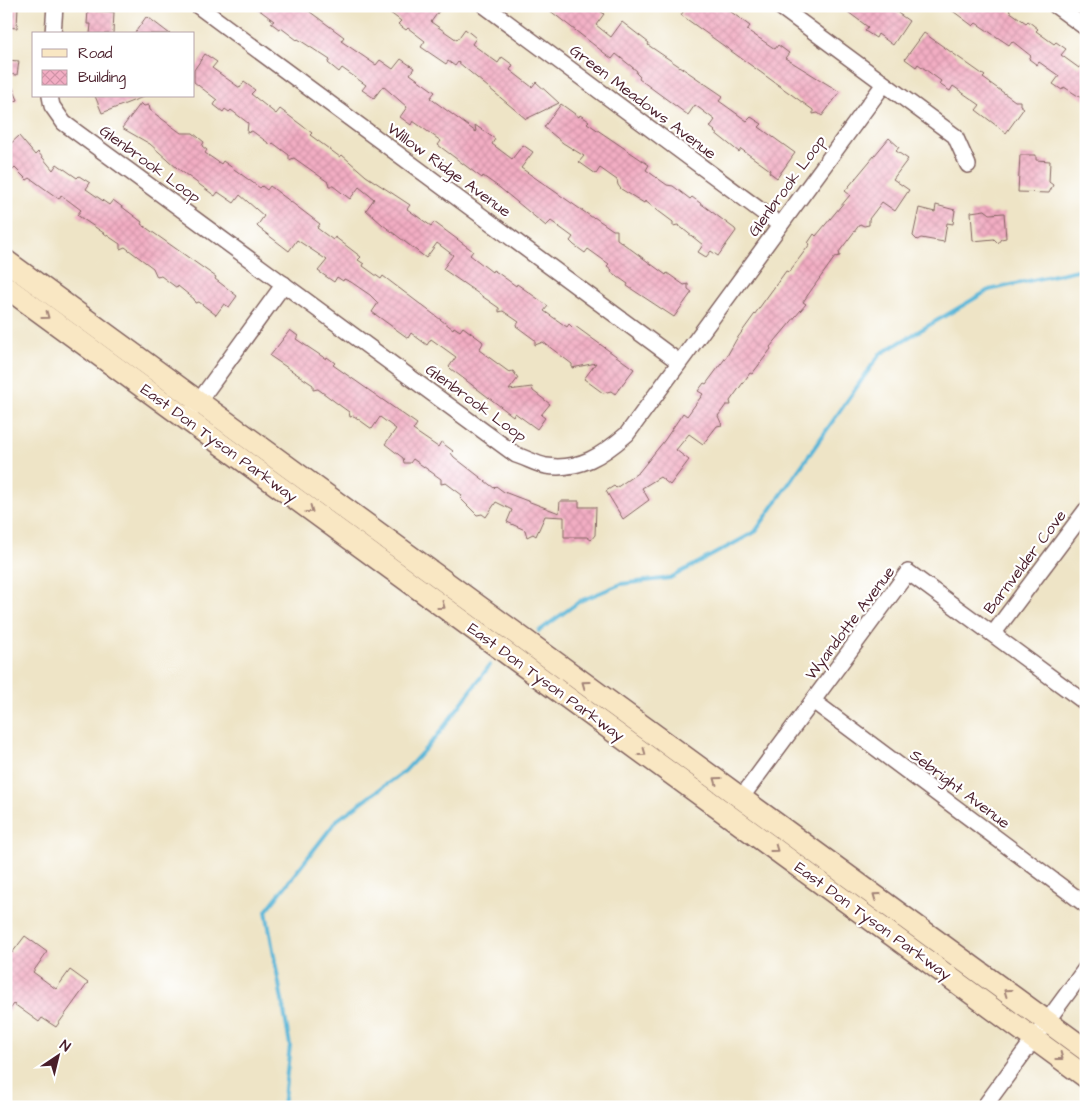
<svg xmlns="http://www.w3.org/2000/svg" width="1092" height="1113" font-family="'Architects Daughter',sans-serif">
<style>
.lines{fill:none;stroke-linecap:round;stroke-linejoin:round}
.stream{stroke:#59b5d7;stroke-width:4}
.building{fill:url(#building-cross-hatch)}
.street-casing{stroke:#836461;stroke-width:18}
.secondary-casing{stroke:#836461;stroke-width:24}
.street{stroke:#fff;stroke-width:15}
.secondary{stroke:#f9e7c3;stroke-width:21}
.oneway{stroke:#a28377}
.labels{text-anchor:middle;dominant-baseline:central;stroke-width:4.5;stroke-linejoin:round;paint-order:stroke}
.street-label{font-size:16px;fill:#4a1f2b;stroke:#fff}
</style>
<defs>
<pattern id="building-cross-hatch" width="8" height="8" patternUnits="userSpaceOnUse" patternTransform="scale(1.25)"><rect width="8" height="8" fill="#f2adc3"/><path d="M0 0l8 8M0 8l8-8" fill="none" stroke="#d194a8"/></pattern>
</defs>
<rect width="100%" height="100%" fill="#fff"/>
<filter id="ink" filterUnits="userSpaceOnUse"><feTurbulence type="fractalNoise" baseFrequency=".02" numOctaves="2"/><feDisplacementMap in="SourceGraphic" scale="10" xChannelSelector="R" yChannelSelector="G"/><feConvolveMatrix kernelMatrix="1 2 1 2 8 2 1 2 1" color-interpolation-filters="sRGB"/></filter>
<filter id="wash" filterUnits="userSpaceOnUse"><feTurbulence type="fractalNoise" baseFrequency=".0096" numOctaves="4" result="noise"/><feDisplacementMap in="SourceGraphic" scale="20" xChannelSelector="R" yChannelSelector="G"/><feGaussianBlur stdDeviation="1.12" result="paint"/><feColorMatrix in="noise" values="0 0 0 0 0 0 0 0 0 0 0 0 0 0 0 0 0 1.4 0 .05"/><feComposite in="paint" operator="in"/></filter>
<g filter="url(#wash)">
<rect width="100%" height="100%" fill="#eee4c6"/>
<g class="lines">
<g class="stream">
<polyline points="539,631 580,601 621,584 670,578 755,532 880,354 989,290 1086,268"/>
<polyline points="283,1107 290,1045 266,911 337,820 405,771 437,736 490,665"/>
</g>
</g>
<g id="blocks">
<g class="building">
<polygon points="6,6 18,6 17,28 6,27"/>
<polygon points="254,6 302,6 344,37 341,41 376,65 380,60 393,69 401,59 414,68 410,74 435,92 430,98 476,132 475,125 495,139 492,144 512,159 523,145 533,152 521,168 593,218 594,217 613,230 617,230 617,239 666,275 667,273 684,285 688,284 688,289 692,292 674,317 627,286 628,284 611,272 612,270 607,266 609,264 588,249 585,253 574,245 570,241 573,237 551,221 546,226 500,188 483,176 482,178 438,145 441,141 413,121 411,125 400,117 407,107 383,86 374,98 362,90 366,85 342,68 339,72 328,63 330,60 298,39 297,40 281,28 279,29 271,23 274,21"/>
<polygon points="381,6 434,6 439,11 431,22 457,40 465,29 476,38 472,44 498,63 502,57 513,65 510,70 532,87 536,82 559,103 526,119 458,62 455,66 448,61 446,64 421,47 425,41 408,28 406,30 398,24 401,21"/>
<polygon points="544,6 594,6 604,14 596,25 611,37 622,22 649,43 648,45 723,96 719,101 747,121 751,117 762,124 759,127 795,153 777,178 769,172 770,170 741,149 739,152 714,132 715,131 710,127 715,120 695,105 688,115 639,79 640,77 636,73 637,71 616,54 612,59"/>
<polygon points="687,6 723,6 750,26 747,30 775,49 778,45 789,53 785,58 840,92 822,116 818,113 813,114 813,110 681,15"/>
<polygon points="840,6 888,6 909,21 893,45 878,34 876,38 865,31 868,27"/>
<polygon points="946,6 1013,6 1009,11 1026,23 1028,21 1038,29 1036,31 1054,44 1056,42 1066,49 1061,55 1079,68 1086,58 1086,101 1064,87 1062,90 1053,84 1059,76 1039,62 1037,65 1029,59 1031,56 1012,41 1009,45 976,23 973,26"/>
<polygon points="88,10 114,12 113,34 90,34 91,24 87,24"/>
<polygon points="146,17 149,18 170,34 134,34"/>
<polygon points="924,33 985,76 983,78 1015,101 1020,101 1020,105 1024,108 1006,133 976,110 980,105 953,86 950,91 939,84 941,81 918,64 916,67 905,59"/>
<polygon points="205,54 217,62 212,68 240,88 244,82 255,90 251,94 276,114 280,109 312,133 310,135 340,157 342,155 366,176 410,205 407,209 431,226 434,222 473,251 470,255 492,272 493,270 498,273 516,286 517,284 548,306 544,311 567,327 569,324 573,328 575,326 634,369 615,394 611,391 603,393 584,379 596,363 572,368 572,364 543,342 535,345 535,340 516,326 519,322 503,311 499,312 499,308 443,269 453,255 437,243 426,258 383,225 366,210 374,199 359,187 350,199 333,186 329,186 328,182 294,158 289,160 289,155 273,143 271,145 252,131 247,133 248,123 231,110 229,112 225,109 223,112 214,105 217,100 194,82 194,70"/>
<polygon points="6,60 19,61 17,75 7,74 18,100 6,104"/>
<polygon points="95,96 143,96 143,97 102,113"/>
<polygon points="141,103 144,106 149,105 150,110 181,133 193,133 204,142 202,146 207,150 205,153 221,164 223,161 260,188 262,186 267,190 270,186 320,224 317,228 333,240 335,237 361,257 358,260 364,264 363,266 381,279 383,276 453,329 454,327 460,331 463,327 482,341 483,343 479,350 509,372 513,371 518,378 509,390 532,387 533,391 550,404 541,415 545,418 537,429 515,413 513,416 451,369 449,367 456,357 431,339 427,345 411,333 408,338 372,312 378,303 370,295 351,282 344,279 343,281 337,277 334,282 318,271 327,260 297,240 289,251 259,228 257,226 264,216 240,195 234,203 218,192 215,196 177,168 150,144 122,128"/>
<polygon points="561,104 579,117 580,115 589,121 587,123 649,165 646,170 667,185 673,186 690,199 692,197 735,229 736,231 718,256 711,251 706,257 698,252 703,245 678,225 673,226 673,222 645,201 644,203 621,189 618,185 617,180 600,168 596,174 579,162 584,156 563,143 544,127"/>
<polygon points="19,136 35,155 38,152 53,170 57,164 77,178 79,176 90,183 86,189 109,205 113,200 142,222 141,224 216,277 215,279 237,296 229,307 224,304 216,315 199,302 195,303 194,299 178,286 177,288 161,276 157,277 153,268 125,247 120,249 120,244 77,215 81,210 61,195 59,199 30,178 27,180 15,168 13,170 6,163 6,148"/>
<polygon points="889,138 899,147 896,151 908,159 893,179 909,190 895,211 882,202 869,219 869,225 864,226 860,224 839,252 840,256 835,257 812,289 803,302 806,304 770,347 771,349 752,374 750,373 730,401 731,405 726,405 718,416 722,425 717,426 703,444 689,434 676,450 689,460 670,485 660,477 642,488 649,500 623,519 606,491 614,486 616,488 639,472 664,441 683,413 687,416 703,394 698,391 704,383 706,384 727,356 736,340 786,271 789,272 810,244 808,243 814,234 816,236 850,195 845,191"/>
<polygon points="1020,155 1036,155 1036,160 1050,161 1049,182 1053,185 1049,193 1018,192"/>
<polygon points="936,205 955,210 953,224 947,223 944,242 921,238 917,240 913,236 919,208 935,212"/>
<polygon points="985,210 990,214 1004,213 1006,238 1001,239 998,243 994,239 973,241 971,212"/>
<polygon points="290,330 298,336 296,339 326,359 327,357 335,363 333,365 417,424 413,430 438,447 441,442 453,451 451,453 454,457 494,488 496,486 504,492 559,513 560,501 579,501 579,507 596,507 595,535 591,540 587,537 564,537 564,517 545,516 536,536 533,534 527,537 525,530 507,522 512,510 496,502 486,517 482,514 477,515 460,498 462,495 446,483 441,484 441,479 413,459 410,463 404,463 403,458 385,444 396,429 380,417 372,429 354,416 350,417 349,412 342,407 318,389 313,390 313,385 270,356"/>
<polygon points="25,936 47,952 33,972 56,989 70,970 88,983 56,1027 42,1018 39,1022 14,1004 6,1015 6,949 12,953"/>
</g>
</g>
</g>
<g filter="url(#ink)">
<use href="#blocks" fill-opacity="0" stroke="#836461" stroke-width="1"/>
<g class="lines">
<defs>
<g id="street">
<polyline points="198,6 679,362"/>
<polyline points="485,6 780,225"/>
<polyline points="779,6 955,136 968,165"/>
<polyline points="1056,6 1086,28"/>
<polyline points="53,34 55,6"/>
<path d="M50,96L52,106L64,123L516,455C526,458 536,464 546,466C579,471 603,455 627,434L884,84"/>
<polyline points="194,408 284,284"/>
<polyline points="993,634 1086,510"/>
<polyline points="813,701 1086,905"/>
<polyline points="741,798 908,572 1086,703"/>
<polyline points="984,1107 1086,968"/>
</g>
<g id="secondary">
<polyline points="6,261 1086,1050"/>
<polyline points="6,287 1086,1077"/>
</g>
</defs>
<use href="#street" class="street-casing"/>
<use href="#secondary" class="secondary-casing"/>
<use href="#street" class="street"/>
<use href="#secondary" class="secondary"/>
</g>
<defs><path id="oneway-chevron" d="M-2-3.5L2.5 0L-2 3.5" fill="none" stroke-width="1.6" stroke-linecap="round" stroke-linejoin="round" transform="scale(1.25)"/></defs>
<g class="oneway">
<use href="#oneway-chevron" transform="translate(46 316) rotate(36)"/>
<use href="#oneway-chevron" transform="translate(310 510) rotate(36)"/>
<use href="#oneway-chevron" transform="translate(442 606) rotate(36)"/>
<use href="#oneway-chevron" transform="translate(585 684) rotate(-144)"/>
<use href="#oneway-chevron" transform="translate(643 753) rotate(36)"/>
<use href="#oneway-chevron" transform="translate(717 780) rotate(-144)"/>
<use href="#oneway-chevron" transform="translate(775 849) rotate(36)"/>
<use href="#oneway-chevron" transform="translate(876 896) rotate(-144)"/>
<use href="#oneway-chevron" transform="translate(1007 992) rotate(-144)"/>
<use href="#oneway-chevron" transform="translate(1060 1057) rotate(37)"/>
</g>
</g>
<g class="labels">
<g class="street-label">
<text transform="translate(643 102) rotate(37)">Green Meadows Avenue</text>
<text transform="translate(150 164) rotate(36)">Glenbrook Loop</text>
<text transform="translate(449 170) rotate(36)">Willow Ridge Avenue</text>
<text transform="translate(787 186) rotate(-54)">Glenbrook Loop</text>
<text transform="translate(476 403) rotate(36)">Glenbrook Loop</text>
<text transform="translate(219 443) rotate(36)">East Don Tyson Parkway</text>
<text transform="translate(1025 562) rotate(-53)">Barnvelder Cove</text>
<text transform="translate(850 623) rotate(-53)">Wyandotte Avenue</text>
<text transform="translate(546 682) rotate(36)">East Don Tyson Parkway</text>
<text transform="translate(960 789) rotate(37)">Sebright Avenue</text>
<text transform="translate(873 921) rotate(36)">East Don Tyson Parkway</text>
</g>
</g>
<rect width="1092" height="1113" fill="none" stroke="#fff" stroke-width="25"/>
<rect x="32" y="32" width="162" height="65" fill="#ffffff" stroke="#b7a5aa"/>
<rect x="42" y="49" width="25" height="8" fill="#f9e7c3" stroke="#b7a5aa"/>
<text x="78" y="58" font-size="15" fill="#4a1f2b">Road</text>
<rect x="42" y="70" width="25" height="15" fill="url(#building-cross-hatch)" stroke="#b7a5aa"/>
<text x="78" y="82" font-size="15" fill="#4a1f2b">Building</text>
<g transform="translate(58 1056) rotate(35)" stroke="#ffffff" stroke-width="4" paint-order="stroke">
<path d="M0-4L9 19L0 12L-9 19Z" fill="#4a1f2b"/>
<text y="-8" font-size="14" font-weight="bold" text-anchor="middle" fill="#4a1f2b">N</text>
</g>
</svg>
